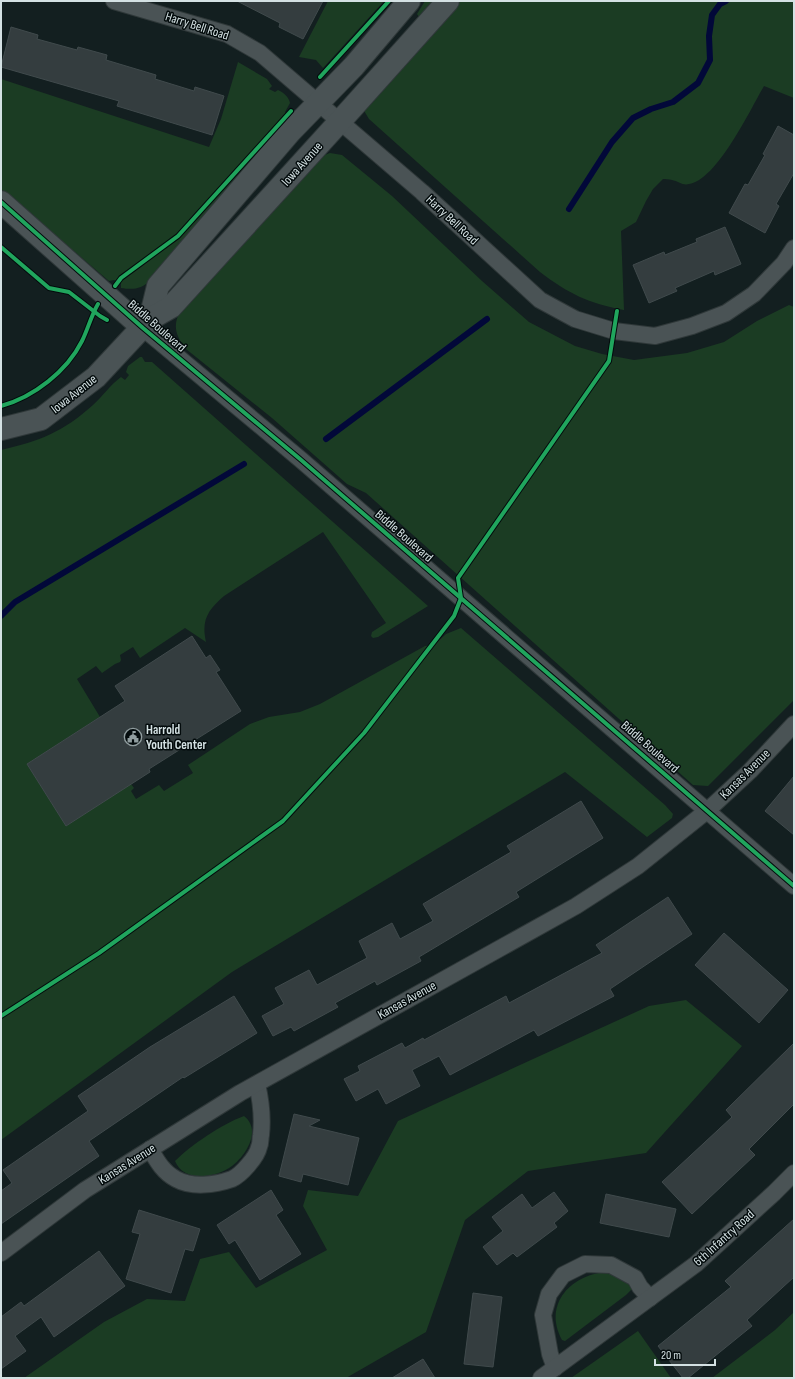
<svg xmlns="http://www.w3.org/2000/svg" width="795" height="1379" font-family="'Sofia Sans Condensed',sans-serif">
<style>
.green{fill:#1b3c23}
.lines{fill:none;stroke-linecap:round;stroke-linejoin:round}
.stream{stroke:#020839;stroke-width:6}
.building{fill:#343d3f;stroke:#404a4c}
.street-casing{stroke:#2f3839;stroke-width:18}
.secondary-casing{stroke:#2f3839;stroke-width:24}
.street{stroke:#4a5355;stroke-width:16}
.secondary{stroke:#4a5355;stroke-width:22}
.cycleway-casing{stroke:#030b0c;stroke-width:6}
.cycleway{stroke:#20a55d;stroke-width:4}
.labels{text-anchor:middle;dominant-baseline:central;stroke-width:3;stroke-linejoin:round;paint-order:stroke}
.street-label{font-size:13px;fill:#d4e1e3;stroke:#030b0c}
.poi-label{font-size:13px;font-weight:bold;fill:#d4e1e3;stroke:#030b0c;text-anchor:start}
</style>
<rect width="100%" height="100%" fill="#131f20"/>
<g class="green">
<polygon points="328,1 384,1 323,68 316,60 299,57"/>
<polygon points="425,1 434,1 419,17 417,14"/>
<path d="M456,1H794V98L764,86C750,110 717,180 689,184C683,186 678,181 672,180C669,179 665,179 663,179L653,189L646,201L636,222L621,231L624,310C588,303 569,294 540,272L369,119L363,109Z"/>
<path d="M238,62L267,79L272,86L269,89L275,92L278,90C283,92 289,97 290,103L285,112L290,119L151,280C141,289 134,290 121,288V283L114,280L109,281L1,189V79L209,147L221,119Z"/>
<path d="M330,153L342,155L392,196L482,281L529,322L575,346L602,354L634,360L687,353L724,342L757,321L789,305L794,307V700L708,786L693,785L366,493L347,484L272,418L186,349C172,331 174,323 183,304L319,157Z"/>
<path d="M140,357H142L145,362H152L428,606L378,637L373,638L371,636L372,632L386,623L323,532L224,596C208,610 201,620 206,642L185,628L140,658L133,647L120,655L121,660L120,662L115,664L102,673L96,666L77,679L100,717L27,764L66,826L131,784L134,788L131,791L136,799L159,785L164,791L193,773L188,765L250,724L269,717L300,712L320,704L425,646L434,645L446,634L461,628L665,805L673,814L672,818L647,837L565,772L232,972L1,1140V450C40,441 63,432 93,405C103,396 110,385 121,377L125,380L129,375L126,372L128,366Z"/>
<polygon points="686,1000 742,1046 646,1153 528,1171 465,1220 426,1332 346,1378 24,1378 104,1322 147,1299 185,1301 200,1259 229,1252 256,1288 327,1250 303,1206 308,1190 358,1196 398,1121 649,1006"/>
<path d="M244,1116C262,1130 246,1155 232,1166C215,1178 184,1183 175,1161C191,1145 222,1124 244,1116Z"/>
<path d="M609,1272L631,1285L632,1289L626,1295L565,1341L562,1340C542,1304 572,1273 609,1272Z"/>
<polygon points="794,1312 794,1378 712,1378 775,1330"/>
<polygon points="638,1331 671,1378 571,1378"/>
</g>
<g class="lines">
<g class="stream">
<polyline points="569,209 612,142 633,118 651,109 673,102 698,83 710,60 709,36 712,15 720,4 726,1"/>
<polyline points="326,439 487,319"/>
<polyline points="1,616 15,602 244,464"/>
</g>
</g>
<g class="building">
<polygon points="237,1 323,1 303,39 279,27 280,23"/>
<polygon points="11,27 38,35 37,39 77,50 78,47 107,55 106,60 156,75 155,79 194,91 195,87 224,96 212,135 117,106 119,101 1,67"/>
<polygon points="778,126 794,135 794,173 776,204 779,206 765,233 729,213 745,184 748,185 765,155 763,154"/>
<polygon points="725,227 741,264 715,275 714,271 675,288 677,291 649,303 633,265 664,252 665,255 697,242 696,239"/>
<polygon points="192,636 206,658 210,655 220,670 216,672 241,711 149,769 150,772 66,826 27,764 125,701 115,686"/>
<polygon points="794,776 794,835 765,811"/>
<polygon points="581,801 603,838 516,892 519,897 419,957 421,961 377,985 375,981 335,1003 338,1007 294,1031 291,1027 273,1036 262,1016 284,1004 275,988 309,970 317,985 367,958 359,941 392,923 400,939 433,921 423,904 511,852 507,846"/>
<polygon points="668,897 692,934 610,989 614,996 538,1036 534,1030 450,1075 439,1056 412,1070 420,1086 386,1104 378,1089 356,1101 344,1079 360,1071 358,1066 402,1043 405,1048 423,1038 424,1040 506,996 509,1003 602,953 596,945"/>
<polygon points="724,933 788,990 759,1023 695,965"/>
<polygon points="234,996 257,1033 184,1078 183,1077 89,1141 99,1156 1,1224 1,1191 12,1183 3,1170 88,1111 78,1096 150,1047"/>
<polygon points="794,1043 794,1104 749,1149 755,1155 692,1214 662,1182 732,1117 726,1110"/>
<polygon points="294,1114 320,1120 309,1126 359,1138 348,1185 303,1174 301,1182 279,1176"/>
<polygon points="271,1190 283,1210 276,1215 301,1254 260,1280 235,1240 229,1244 217,1225"/>
<polygon points="554,1192 568,1211 554,1223 557,1227 517,1257 513,1253 497,1265 483,1247 503,1231 492,1217 522,1194 532,1208"/>
<polygon points="606,1194 676,1209 669,1237 600,1223"/>
<polygon points="139,1210 200,1229 193,1251 185,1249 171,1293 126,1279 140,1234 132,1232"/>
<polygon points="794,1219 794,1277 747,1320 752,1326 688,1378 683,1378 658,1346 731,1287 725,1281"/>
<polygon points="99,1251 125,1286 54,1337 41,1317 15,1336 26,1351 1,1369 1,1317 21,1302 24,1306"/>
<polygon points="473,1293 502,1297 493,1367 464,1364"/>
<polygon points="423,1359 435,1378 392,1378"/>
</g>
<g class="lines">
<defs>
<g id="street">
<polyline points="114,1 227,34 260,53 422,192 540,300 575,319 614,331 655,336 692,326 726,313 754,294 784,263 794,248"/>
<polyline points="143,328 300,459 794,886"/>
<path d="M150,1149C157,1161 163,1172 176,1179C192,1188 215,1185 232,1179C241,1175 257,1157 259,1147C261,1143 260,1139 261,1135C263,1117 261,1101 257,1084"/>
<polyline points="1,1253 85,1190 240,1093 576,906 638,866 708,810 750,771 794,724"/>
<polyline points="555,1368 550,1354 543,1315 549,1294 563,1275 585,1264 611,1265 635,1278 640,1287 650,1298"/>
<polyline points="541,1378 696,1264 774,1193 794,1173"/>
</g>
<g id="secondary">
<polyline points="1,202 143,328"/>
<polyline points="150,319 158,286 290,132 354,66 409,1"/>
<polyline points="1,429 41,419 96,377 150,319 171,307 352,108 448,1"/>
</g>
</defs>
<use href="#street" class="street-casing"/>
<use href="#secondary" class="secondary-casing"/>
<use href="#street" class="street"/>
<use href="#secondary" class="secondary"/>
<defs>
<g id="cycleway">
<polyline points="320,77 389,1"/>
<polyline points="1,202 143,328 300,459 794,886"/>
<polyline points="1,247 49,288 69,292 100,316 107,320"/>
<polyline points="115,286 121,278 178,236 291,111"/>
<path d="M1,406C34,397 67,371 82,341C88,329 91,316 98,304"/>
<polyline points="1,1016 99,953 283,821 364,733 454,616 461,598 458,578 609,361 617,311"/>
</g>
</defs>
<use href="#cycleway" class="cycleway-casing"/>
<use href="#cycleway" class="cycleway"/>
</g>
<defs>
<symbol id="civic-ring" viewBox="-11 -11 22 22"><circle r="9.5" fill="#030b0c" stroke="#909d9f" stroke-width="1.5"/><path d="M-.6-6.5H3V-4.5H.6V-3L4-1V1h2V6H-6V1h2V-1L-.6-3ZM-1.2 2.5V6h2.4V2.5Z" fill="#909d9f"/></symbol>
</defs>
<g fill-rule="evenodd">
<use href="#civic-ring" x="123" y="727" width="20" height="20"/>
</g>
<g class="labels">
<g class="street-label">
<text transform="translate(197 26) rotate(18)">Harry Bell Road</text>
<text transform="translate(302 164) rotate(-48)">Iowa Avenue</text>
<text transform="translate(452 220) rotate(43)">Harry Bell Road</text>
<text transform="translate(157 326) rotate(41)">Biddle Boulevard</text>
<text transform="translate(74 394) rotate(-38)">Iowa Avenue</text>
<text transform="translate(404 536) rotate(41)">Biddle Boulevard</text>
<text transform="translate(650 747) rotate(41)">Biddle Boulevard</text>
<text transform="translate(745 774) rotate(-45)">Kansas Avenue</text>
<text transform="translate(407 1000) rotate(-29)">Kansas Avenue</text>
<text transform="translate(127 1164) rotate(-32)">Kansas Avenue</text>
<text transform="translate(724 1238) rotate(-42)">6th Infantry Road</text>
</g>
<g class="poi-label">
<text x="146" y="730">Harrold<tspan x="146" dy="15">Youth Center</tspan></text>
</g>
</g>
<rect width="795" height="1379" fill="none" stroke="#d4e1e3" stroke-width="4"/>
<path d="M655 1359v6h60v-6" fill="none" stroke="#d4e1e3" stroke-width="2"/>
<text x="661" y="1359" font-size="12" fill="#d4e1e3" stroke="#030b0c" stroke-width="3" paint-order="stroke">20 m</text>
</svg>
